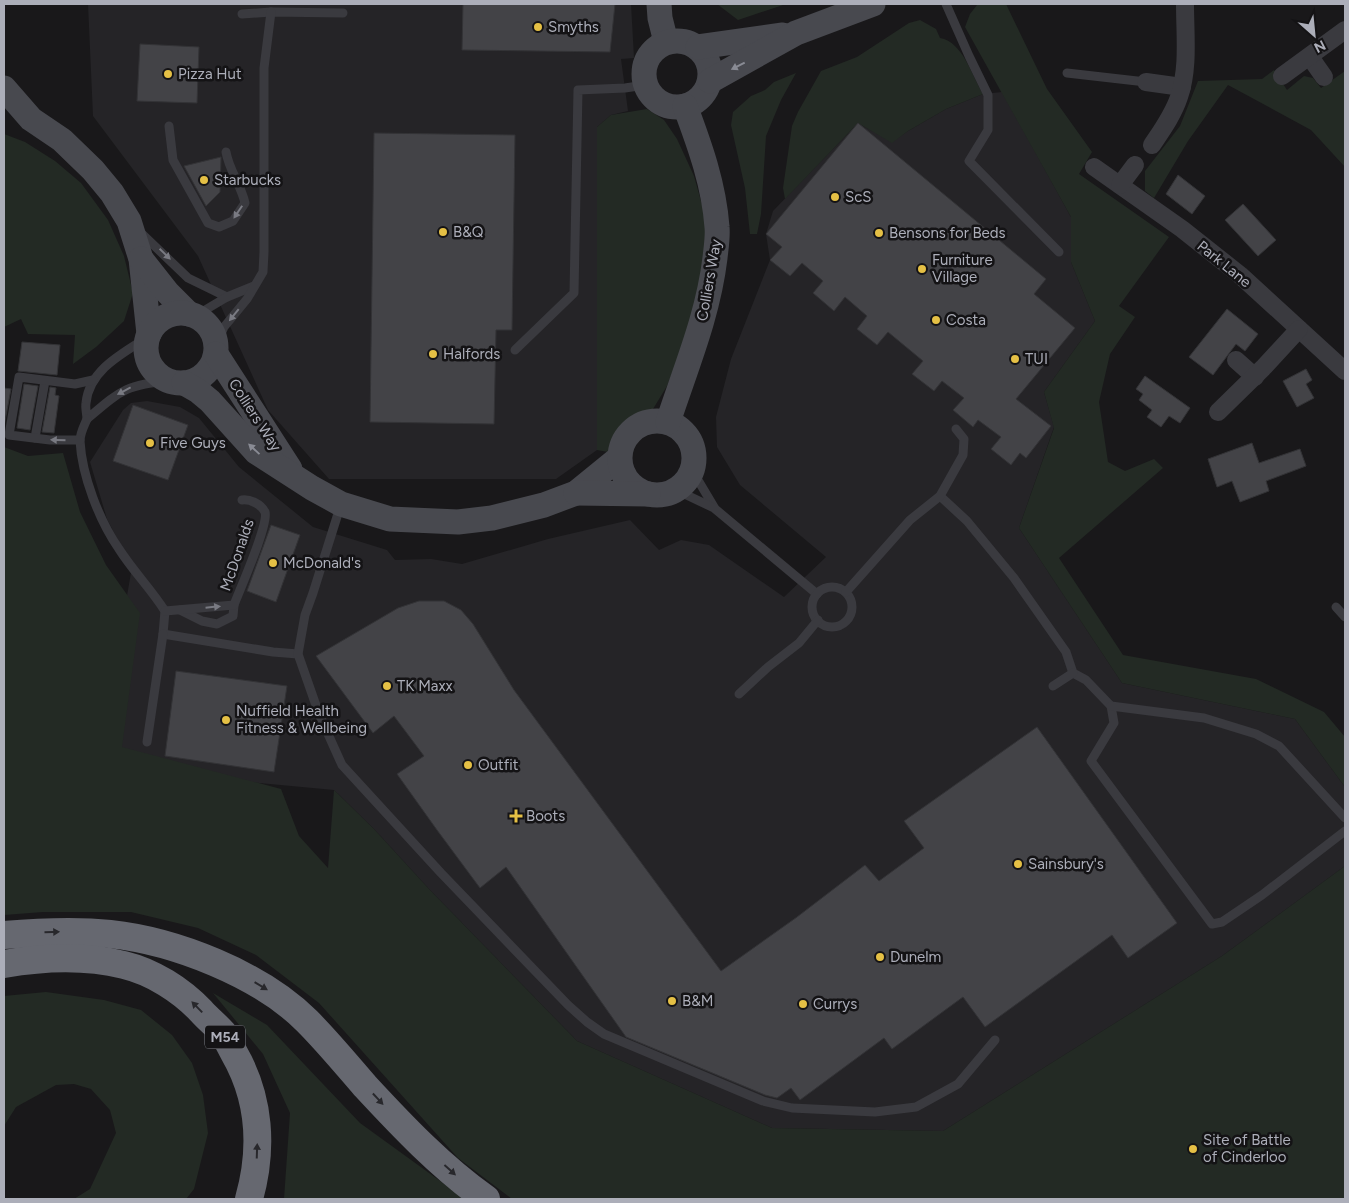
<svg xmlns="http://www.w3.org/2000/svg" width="1349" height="1203" font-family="Figtree,sans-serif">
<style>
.built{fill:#252427}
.green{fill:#232a24}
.building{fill:#434347;stroke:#333336}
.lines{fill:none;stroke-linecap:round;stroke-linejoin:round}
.lane{stroke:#3a3a3f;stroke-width:9}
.street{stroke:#3a3a3f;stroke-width:18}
.secondary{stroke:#48494f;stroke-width:25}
.highway{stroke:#666870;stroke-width:28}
.oneway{fill:#898b94}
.oneway2{fill:#797a82}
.oneway3{fill:#28282c}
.poi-dot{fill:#e5c045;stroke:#141315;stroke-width:2}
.labels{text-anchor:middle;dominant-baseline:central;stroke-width:5;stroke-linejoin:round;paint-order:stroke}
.shield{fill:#141315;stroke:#7e8088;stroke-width:1}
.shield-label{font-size:14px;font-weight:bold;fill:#acaeb9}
.poi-label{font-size:15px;fill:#acaeb9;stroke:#141315;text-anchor:start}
.street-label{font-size:15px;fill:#acaeb9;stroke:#141315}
</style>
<rect width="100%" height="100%" fill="#19181a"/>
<g class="built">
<polygon points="88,4 631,4 634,58 621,59 628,111 611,115 597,127 597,450 556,479 329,479 268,410 198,256 93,116"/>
<polygon points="1002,92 1071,217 1071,262 1095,321 1044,392 1054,427 1019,528 1122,683 1295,719 1345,787 1345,866 1222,956 943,1131 772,1128 577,1041 429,889 373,828 334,790 97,768 132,567 107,519 90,462 123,410 131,403 147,401 180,407 199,418 239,467 313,527 387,550 395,560 431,559 462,564 548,539 630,520 659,550 681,540 709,545 784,597 826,557 740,485 717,447 716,417 731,359 770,260 766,234 773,211 858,123 892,142 908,131 946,109 983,94"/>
</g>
<g class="green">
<polygon points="717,4 786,4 738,20"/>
<polygon points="981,4 1006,4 1047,89 1092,152 1079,174 1169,237 1119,306 1135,317 1110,354 1099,402 1108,462 1125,471 1154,459 1163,468 1059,558 1123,655 1256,679 1324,712 1345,737 1345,787 1295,719 1122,683 1019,528 1054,428 1044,392 1095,321 1071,262 1071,217 965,27 970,14 977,5"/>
<path d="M920,20L936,29L940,38C963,42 972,76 983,94L946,109L908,131L892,143L858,123L785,199L783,188L792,126L798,112L821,71L857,57L909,23Z"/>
<polygon points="1274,70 1287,90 1304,76 1313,78 1321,88 1345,71 1345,167 1311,130 1228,85 1188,141 1154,198 1145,191 1145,171 1180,126 1198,81 1262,79"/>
<polygon points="796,73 781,100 766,136 761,214 757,234 750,234 745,188 731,125 733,112 751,96 765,90 774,82"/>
<polygon points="647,109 664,120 677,139 694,176 706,219 707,235 697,312 667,386 653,409 626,429 608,452 597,450 597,127 611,115"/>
<polygon points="4,134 25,142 55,161 81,183 108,220 124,256 133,293 124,321 96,347 73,364 75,335 28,334 21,319 4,327"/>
<polygon points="4,447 28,456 63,453 80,512 106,565 140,613 122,747 281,789 299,836 328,868 334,790 373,828 429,889 577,1041 772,1128 943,1131 1222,956 1345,866 1345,1199 512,1199 458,1158 319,1003 256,955 198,928 131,912 43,912 4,915"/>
<polygon points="46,992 104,1000 141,1010 172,1035 192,1063 203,1095 208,1133 194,1189 186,1199 74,1199 90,1189 116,1133 110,1110 91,1089 74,1084 56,1085 16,1107 4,1126 4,996"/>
<polygon points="213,993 267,1025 360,1123 465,1199 284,1199 290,1113 263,1054"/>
</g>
<g class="building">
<polygon points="463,4 615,4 610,52 462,50"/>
<polygon points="140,44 199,47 197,103 137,101"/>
<polygon points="858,123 1046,279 1034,294 1075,328 1016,399 1051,426 1026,458 1020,453 1011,465 991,449 1001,437 978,420 973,427 953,410 964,398 942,381 934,391 912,374 923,361 888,332 877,345 857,329 867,316 845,297 834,311 813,293 823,281 802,263 790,276 770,260 782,247 766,234"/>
<polygon points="374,133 515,135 512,330 496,330 494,424 370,422"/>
<polygon points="221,157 220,192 206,206 184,166"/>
<polygon points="1178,175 1205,196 1192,214 1166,194"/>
<polygon points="1243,204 1276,240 1258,256 1225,220"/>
<polygon points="1227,309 1258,334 1245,351 1236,344 1213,375 1189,357"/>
<polygon points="22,342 60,345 57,375 18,371"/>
<polygon points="1306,369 1312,380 1306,384 1314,398 1297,407 1283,381"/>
<polygon points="1145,376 1190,408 1180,423 1169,416 1161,427 1147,417 1152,410 1139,400 1143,394 1136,389"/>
<polygon points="24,384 38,386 30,430 17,428"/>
<polygon points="50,387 56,388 55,395 59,396 54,433 42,432"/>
<polygon points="4,388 11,389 4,426"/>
<polygon points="133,405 188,425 168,480 113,461"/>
<polygon points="1252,443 1259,463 1300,449 1306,466 1266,481 1269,491 1240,502 1232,481 1217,487 1208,459"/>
<polygon points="271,525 300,535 276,602 247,591"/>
<polygon points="419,601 444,601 461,610 473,624 514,690 721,971 797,917 865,865 879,881 924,848 904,821 1037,727 1177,923 1128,958 1112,935 985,1027 963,997 892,1049 884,1038 800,1100 791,1088 777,1098 765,1095 626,1037 506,867 480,888 437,830 397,774 424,756 394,716 373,733 316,656 398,608"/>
<polygon points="176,671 287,686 274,772 165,756"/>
</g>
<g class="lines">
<g class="lane">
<polyline points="946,4 969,56 988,95 988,130 969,161 1059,252"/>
<polyline points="242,14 271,12 343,13"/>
<polyline points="1067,73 1146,82"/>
<path d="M169,126L173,160L208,223L219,227L233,221L245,203C241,185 229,170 226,152"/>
<polyline points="140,232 188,278 227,297"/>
<polyline points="195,316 227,297 254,286"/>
<path d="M148,337C123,353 89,370 86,403C85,408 87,414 87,419C120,391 126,384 171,381"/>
<polyline points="216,345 224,327 247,299 263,272 264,252 264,68 271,12"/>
<polyline points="515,350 574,293 578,90 625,88 645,85"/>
<path d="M87,419C84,426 80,433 80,441C82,476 99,520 119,549C133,571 151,589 165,611L163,634L273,652L298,654"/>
<polyline points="35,438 45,381"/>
<polyline points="80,440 50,440 9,435 19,377 75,384 93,380"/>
<polyline points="692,470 714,507"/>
<polyline points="676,490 714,508 817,594"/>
<polyline points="940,496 967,521 1014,578 1066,652 1073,673 1086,680 1111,706 1114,723 1091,761 1212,924 1222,922 1262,895 1345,831"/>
<polyline points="341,504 313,593 305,615 298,654 319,714 342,765 441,873 568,1005 587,1022 604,1034 763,1101 792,1108 875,1112 916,1107 958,1084 995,1040"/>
<circle cx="832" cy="607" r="20"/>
<polyline points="846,592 910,520 940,496 963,455 964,439 956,429"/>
<polyline points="1336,607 1345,617"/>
<polyline points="180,610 202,621 217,624 233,616 234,605"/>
<path d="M165,611L234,605C240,589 269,524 265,512C261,504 250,499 242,500"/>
<polyline points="1053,686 1073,673"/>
<polyline points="739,694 768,667 799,643 818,620"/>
<polyline points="1111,706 1204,718 1256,734 1279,746 1345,818"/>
<polyline points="147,742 163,634"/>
</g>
<g class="street">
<polyline points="1310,57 1324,77"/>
<polyline points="1282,76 1345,30"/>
<polyline points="1146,82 1182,87"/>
<path d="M1152,145C1162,130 1173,115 1179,97C1189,68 1185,35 1185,4"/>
<polyline points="1094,167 1182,229 1240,275 1345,371"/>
<polyline points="1120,185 1135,165"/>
<polyline points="1236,360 1255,377"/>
<polyline points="1218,412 1263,368 1299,329"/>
</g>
<g class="secondary">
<polyline points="659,4 660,18 666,42"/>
<circle cx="677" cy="74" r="33"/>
<polyline points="698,47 783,35"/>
<polyline points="710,81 796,33 873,4"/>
<polyline points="4,88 31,119 62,140 93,170 112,193 129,221 141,259 149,334"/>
<polyline points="141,259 167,292 189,314"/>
<circle cx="181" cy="348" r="35"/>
<polyline points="216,354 290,469"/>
<polyline points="184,383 198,391 210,401 256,452 312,488 341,504 390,519 458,522 492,518 544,505 576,493 619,458"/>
<circle cx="657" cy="458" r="37"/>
<path d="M668,422C686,367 708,316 715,258C716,248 718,237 717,227C714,185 700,146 685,106"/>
<polyline points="576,493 648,494"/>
</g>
<g class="highway">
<path d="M4,935C39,932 75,930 110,934C175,941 260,974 307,1021C327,1041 346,1064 365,1086C403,1127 441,1167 486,1199"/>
<path d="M4,964C44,957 84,955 124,965C153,972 181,990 201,1011C208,1019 216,1025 223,1033C227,1039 230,1046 234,1053C260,1098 263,1149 249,1199"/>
</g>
</g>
<defs><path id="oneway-solid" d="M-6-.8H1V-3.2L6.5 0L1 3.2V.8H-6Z" transform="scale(1.25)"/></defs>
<g class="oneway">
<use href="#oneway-solid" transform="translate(738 66) rotate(153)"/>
<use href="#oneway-solid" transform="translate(254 449) rotate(-137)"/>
</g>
<g class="oneway2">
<use href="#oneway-solid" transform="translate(238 212) rotate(124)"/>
<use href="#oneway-solid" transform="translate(165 254) rotate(44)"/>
<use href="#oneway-solid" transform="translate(234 315) rotate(129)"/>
<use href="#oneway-solid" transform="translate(124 391) rotate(152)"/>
<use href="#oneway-solid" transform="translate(58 440) rotate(-178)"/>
<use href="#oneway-solid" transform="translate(213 607) rotate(-6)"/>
</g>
<g class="oneway3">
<use href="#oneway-solid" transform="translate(52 932) rotate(-2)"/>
<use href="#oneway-solid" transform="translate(261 986) rotate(31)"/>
<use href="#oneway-solid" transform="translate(197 1007) rotate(-134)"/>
<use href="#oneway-solid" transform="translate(378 1099) rotate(47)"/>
<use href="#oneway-solid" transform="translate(257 1151) rotate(-88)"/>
<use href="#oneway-solid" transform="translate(450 1170) rotate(42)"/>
</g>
<g class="poi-dot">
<circle cx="538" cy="27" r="5"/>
<circle cx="168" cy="74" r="5"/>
<circle cx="204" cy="180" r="5"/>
<circle cx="835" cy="197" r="5"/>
<circle cx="443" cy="232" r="5"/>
<circle cx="879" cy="233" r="5"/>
<circle cx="922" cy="269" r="5"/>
<circle cx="936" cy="320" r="5"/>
<circle cx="433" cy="354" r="5"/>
<circle cx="1015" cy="359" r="5"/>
<circle cx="150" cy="443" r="5"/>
<circle cx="273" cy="563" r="5"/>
<circle cx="387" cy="686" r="5"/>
<circle cx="226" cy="720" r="5"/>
<circle cx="468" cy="765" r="5"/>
<path d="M513.5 808.5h5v5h5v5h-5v5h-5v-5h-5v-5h5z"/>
<circle cx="1018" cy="864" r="5"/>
<circle cx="880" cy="957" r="5"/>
<circle cx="672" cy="1001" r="5"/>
<circle cx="803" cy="1004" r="5"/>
<circle cx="1193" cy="1149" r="5"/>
</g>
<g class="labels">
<rect class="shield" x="205" y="1025.5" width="40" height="23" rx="4"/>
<g class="shield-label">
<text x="225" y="1037">M54</text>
</g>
<g class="poi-label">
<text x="548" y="27">Smyths</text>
<text x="178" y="74">Pizza Hut</text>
<text x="214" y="180">Starbucks</text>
<text x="845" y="197">ScS</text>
<text x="453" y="232">B&amp;Q</text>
<text x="889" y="233">Bensons for Beds</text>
<text x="932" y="260">Furniture<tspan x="932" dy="17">Village</tspan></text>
<text x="946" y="320">Costa</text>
<text x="443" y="354">Halfords</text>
<text x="1025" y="359">TUI</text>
<text x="160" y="443">Five Guys</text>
<text x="283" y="563">McDonald's</text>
<text x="397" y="686">TK Maxx</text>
<text x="236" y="711">Nuffield Health<tspan x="236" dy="17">Fitness &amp; Wellbeing</tspan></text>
<text x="478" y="765">Outfit</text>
<text x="526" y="816">Boots</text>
<text x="1028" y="864">Sainsbury's</text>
<text x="890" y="957">Dunelm</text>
<text x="682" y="1001">B&amp;M</text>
<text x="813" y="1004">Currys</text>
<text x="1203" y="1140">Site of Battle<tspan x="1203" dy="17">of Cinderloo</tspan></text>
</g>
<g class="street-label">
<text transform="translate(1224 264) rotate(39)">Park Lane</text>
<text transform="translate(709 280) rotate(-80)">Colliers Way</text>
<text transform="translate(255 415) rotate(57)">Colliers Way</text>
<text transform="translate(237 555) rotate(-71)">McDonalds</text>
</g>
</g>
<rect width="1349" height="1203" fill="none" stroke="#acaeb9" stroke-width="10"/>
<g transform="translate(1314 35) rotate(153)" stroke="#141315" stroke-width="4" paint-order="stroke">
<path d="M0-4L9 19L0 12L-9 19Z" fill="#acaeb9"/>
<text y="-8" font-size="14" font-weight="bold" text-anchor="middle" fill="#acaeb9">N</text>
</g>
</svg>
